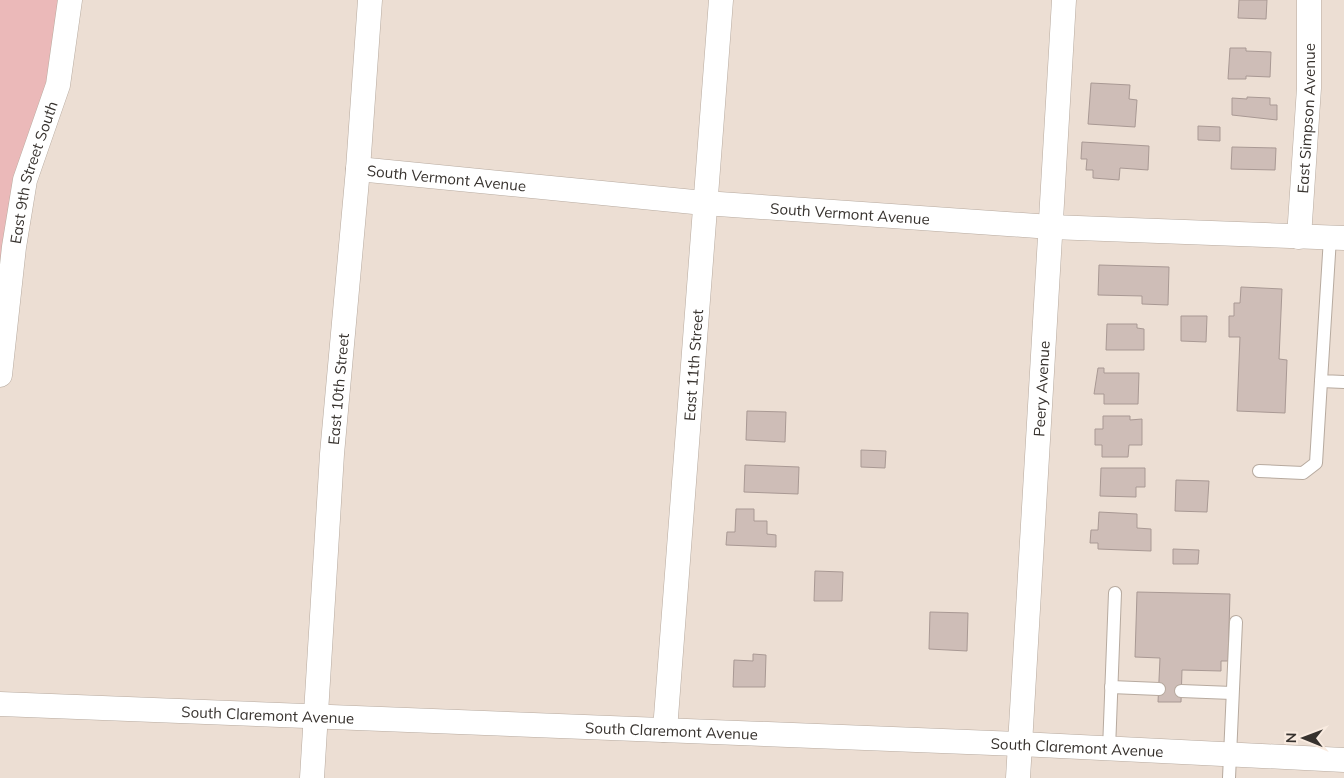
<svg xmlns="http://www.w3.org/2000/svg" width="1344" height="778" font-family="Mulish,sans-serif">
<style>
.green{fill:#ebb9b9}
.building{fill:#cebdb7;stroke:#a99994}
.lines{fill:none;stroke-linecap:round;stroke-linejoin:round}
.lane-casing{stroke:#b7aa9f;stroke-width:14}
.street-casing{stroke:#b7aa9f;stroke-width:25}
.lane{stroke:#fff;stroke-width:12}
.street{stroke:#fff;stroke-width:24}
.labels{text-anchor:middle;dominant-baseline:central;stroke-width:5;stroke-linejoin:round;paint-order:stroke}
.street-label{font-size:15px;fill:#37322e;stroke:#f9ebe0}
</style>
<rect width="100%" height="100%" fill="#ecded3"/>
<polygon class="green" points="0,0 61,0 50,88 0,271"/>
<g class="building">
<polygon points="1239,0 1267,0 1266,19 1238,18"/>
<polygon points="1230,48 1246,48 1246,51 1271,52 1270,77 1246,76 1246,79 1228,79"/>
<polygon points="1091,83 1130,85 1129,99 1137,100 1135,127 1088,124"/>
<polygon points="1247,97 1270,98 1270,105 1277,105 1277,120 1232,115 1232,98 1247,99"/>
<polygon points="1198,126 1220,127 1220,141 1198,140"/>
<polygon points="1082,142 1149,146 1148,170 1120,168 1119,180 1093,178 1093,170 1086,170 1087,159 1081,159"/>
<polygon points="1232,147 1276,148 1275,170 1231,169"/>
<polygon points="1099,265 1169,267 1168,305 1142,304 1142,296 1098,295"/>
<polygon points="1241,287 1282,289 1279,359 1287,360 1285,413 1237,411 1240,337 1229,337 1229,316 1234,316 1234,303 1240,303"/>
<polygon points="1181,316 1207,316 1206,342 1181,341"/>
<polygon points="1107,324 1137,324 1137,328 1144,329 1144,350 1106,350"/>
<polygon points="1098,368 1104,368 1104,373 1139,373 1138,404 1104,404 1104,394 1094,394"/>
<polygon points="747,411 786,412 785,442 746,440"/>
<polygon points="1103,416 1130,416 1130,420 1142,419 1142,445 1129,445 1128,457 1102,457 1102,445 1095,445 1095,429 1103,429"/>
<polygon points="861,450 886,451 885,468 861,467"/>
<polygon points="745,465 799,467 798,494 744,492"/>
<polygon points="1101,468 1145,468 1145,487 1136,487 1136,497 1100,496"/>
<polygon points="1176,480 1209,481 1207,512 1175,511"/>
<polygon points="736,509 754,509 754,521 767,521 767,534 776,535 776,547 726,545 727,532 735,532"/>
<polygon points="1099,512 1137,514 1137,528 1151,529 1151,551 1098,549 1098,543 1090,543 1091,530 1098,530"/>
<polygon points="1173,549 1199,550 1198,564 1173,564"/>
<polygon points="815,571 843,572 842,601 814,601"/>
<polygon points="1137,592 1230,594 1228,661 1221,661 1221,671 1182,670 1181,702 1158,702 1160,658 1135,657"/>
<polygon points="930,612 968,613 967,651 929,649"/>
<polygon points="753,654 766,655 765,687 733,687 734,660 753,661"/>
</g>
<g class="lines">
<defs>
<g id="lane">
<polyline points="1330,238 1321,381 1344,382"/>
<polyline points="1259,471 1303,473 1316,463 1321,381"/>
<polyline points="1111,687 1159,689"/>
<polyline points="1181,691 1232,693"/>
<polyline points="1109,749 1115,593"/>
<polyline points="1229,778 1236,622"/>
</g>
<g id="street">
<path id="s1" d="M358,169L704,203L1051,227L1344,238"/>
<path id="s2" d="M1299,237L1309,88V0"/>
<path id="s3" d="M0,375L14,247L25,180L58,85L70,0"/>
<path id="s4" d="M0,704L1020,744L1344,760"/>
<path id="s5" d="M665,730L721,0"/>
<path id="s6" d="M312,778L332,454L358,169L370,0"/>
<path id="s7" d="M1018,778L1064,0"/>
</g>
</defs>
<use href="#lane" class="lane-casing"/>
<use href="#street" class="street-casing"/>
<use href="#lane" class="lane"/>
<use href="#street" class="street"/>
</g>
<g class="labels">
<g class="street-label">
<text stroke="none"><textPath href="#s2" startOffset="119">East Simpson Avenue</textPath></text>
<text stroke="none"><textPath href="#s3" startOffset="206">East 9th Street South</textPath></text>
<text stroke="none"><textPath href="#s1" startOffset="89">South Vermont Avenue</textPath></text>
<text stroke="none"><textPath href="#s1" startOffset="494">South Vermont Avenue</textPath></text>
<text stroke="none"><textPath href="#s5" startOffset="366">East 11th Street</textPath></text>
<text stroke="none"><textPath href="#s6" startOffset="390">East 10th Street</textPath></text>
<text stroke="none"><textPath href="#s7" startOffset="390">Peery Avenue</textPath></text>
<text stroke="none"><textPath href="#s4" startOffset="268">South Claremont Avenue</textPath></text>
<text stroke="none"><textPath href="#s4" startOffset="672">South Claremont Avenue</textPath></text>
<text stroke="none"><textPath href="#s4" startOffset="1078">South Claremont Avenue</textPath></text>
</g>
</g>
<g transform="translate(1304 738) rotate(271)" stroke="#f9ebe0" stroke-width="4" paint-order="stroke">
<path d="M0-4L9 19L0 12L-9 19Z" fill="#37322e"/>
<text y="-8" font-size="14" font-weight="bold" text-anchor="middle" fill="#37322e">N</text>
</g>
</svg>
